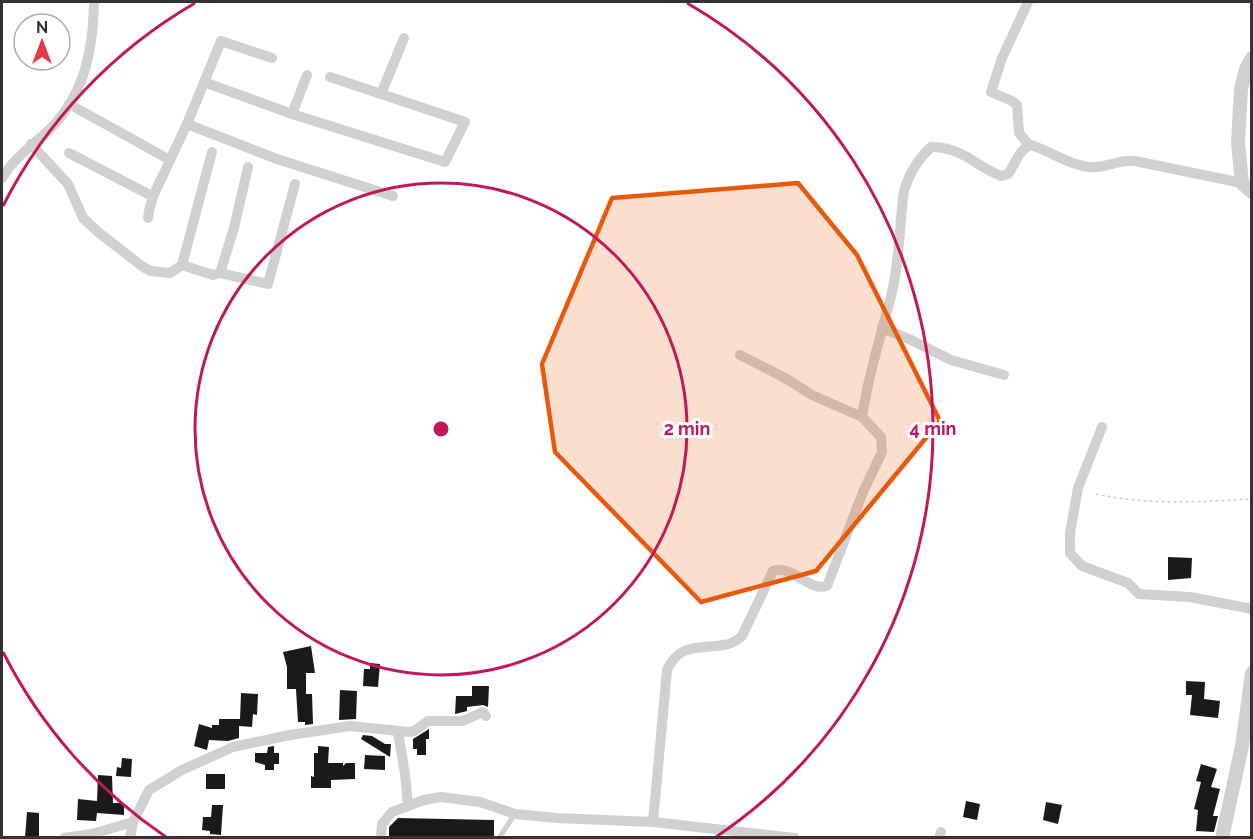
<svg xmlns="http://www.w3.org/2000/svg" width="1253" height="839" font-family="Raleway,sans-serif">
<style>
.building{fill:#1a1a1a}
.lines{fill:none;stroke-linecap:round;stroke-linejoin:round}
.path{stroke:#cdcdcd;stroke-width:1.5;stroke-dasharray:3 3;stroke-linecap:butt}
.service{stroke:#d0d0d0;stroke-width:5}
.minor{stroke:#d0d0d0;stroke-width:10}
.tertiary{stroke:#d0d0d0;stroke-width:14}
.marked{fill:#e8590c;fill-opacity:0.2;stroke:#e8590c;stroke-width:4.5;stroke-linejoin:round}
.ring{fill:none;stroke:#c2185b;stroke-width:3}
.centre{fill:#c2185b;stroke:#fff;stroke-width:3}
.ring-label{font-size:18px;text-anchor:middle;font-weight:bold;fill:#c2185b;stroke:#fff;stroke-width:6;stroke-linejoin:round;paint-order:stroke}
</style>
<rect width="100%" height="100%" fill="#fff"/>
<g class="building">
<polygon points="1168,557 1192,558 1191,578 1168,580"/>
<polygon points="311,646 315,673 306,673 306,694 312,694 313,724 305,725 305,722 298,722 296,689 287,689 287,667 283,652"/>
<polygon points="370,663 380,664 378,687 363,686 364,669 370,669"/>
<polygon points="1186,681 1205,682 1204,699 1220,701 1218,718 1190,715 1192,695 1186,695"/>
<polygon points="472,686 489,686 488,707 483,705 467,707 467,711 455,714 456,696 472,696"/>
<polygon points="340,690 357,691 356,719 339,720"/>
<polygon points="241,693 258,694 257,715 253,714 252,727 239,726 239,738 228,741 209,740 207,750 194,746 199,724 212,728 212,725 219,725 219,719 240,719"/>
<polygon points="429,729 429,739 426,739 426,755 417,755 417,749 413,749 413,739"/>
<polygon points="363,735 372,736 385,744 391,744 390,757 361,739"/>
<polygon points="274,746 274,753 279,753 279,764 274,764 274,770 265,770 265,765 255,762 255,753 267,753 268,747"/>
<polygon points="318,746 329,747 328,763 343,763 343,766 346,763 355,763 355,779 331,780 331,788 311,788 311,776 314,777 314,753 318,753"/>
<polygon points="365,755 385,756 385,770 364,769"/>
<polygon points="122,758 132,759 131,777 116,776 117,767 121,768"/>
<polygon points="1201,764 1217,769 1211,787 1220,789 1213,816 1218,816 1214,832 1196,831 1198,810 1194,809 1201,782 1196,781"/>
<rect x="206" y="774" width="19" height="15"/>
<polygon points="98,775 112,776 113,803 124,803 124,815 97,813 96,821 77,820 78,799 97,801"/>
<polygon points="966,801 980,804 977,820 963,817"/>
<polygon points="1046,802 1062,805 1058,824 1043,820"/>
<polygon points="212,805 223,805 221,835 210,834 210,831 202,830 203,817 211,817"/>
<polygon points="27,812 39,813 39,837 25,837"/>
<polygon points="398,818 494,820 494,837 389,836 389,827"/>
</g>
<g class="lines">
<path class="path" d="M1096,494C1146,505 1201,502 1252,499"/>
<polyline class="service" points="499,838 515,814"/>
<g class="minor">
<polyline points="1028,2 1002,58 991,92 1012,101 1017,105 1019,133 1029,145"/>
<polyline points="204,82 292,114 307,75"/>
<polyline points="381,94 404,38"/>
<path d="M69,104L170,160C162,180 150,196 148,218"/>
<polyline points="292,114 445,162 465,122 330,77"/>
<polyline points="187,124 277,159 393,196"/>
<polyline points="31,144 68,184 83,218 98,232 143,267 151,271 170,273 182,265 212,152"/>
<polyline points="69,153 152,196"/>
<polyline points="170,160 187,124 221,41 272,58"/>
<path d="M2,178C15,157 32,146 50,129C85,94 93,49 94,2"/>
<polyline points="182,265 213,275 220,273 234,228 248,167"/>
<polyline points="220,273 268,284 295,184"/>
<polyline points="882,328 909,339 951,360 1004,375"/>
<path d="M862,417C868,374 882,334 892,292C900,259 899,225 904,191C909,174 918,159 931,147C963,147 975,166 1001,176L1008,174C1016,163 1019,149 1031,145C1050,151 1069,165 1089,167C1104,169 1119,159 1135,161L1242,183"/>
<polyline points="1102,427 1078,488 1070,533 1070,553 1082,566 1128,583 1139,594 1190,597 1252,609"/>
<polyline points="398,732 405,774 408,805"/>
<path d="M653,822L667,670C684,632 719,658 742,636L773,571C793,564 808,592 827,586L863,492L882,452L881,437L862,417L812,395L787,379L740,355"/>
<polyline points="64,838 92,834 133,822"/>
<polyline points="130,838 133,822 149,790 182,770 233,747 290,735 350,726 409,732 414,731 428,721 463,721 483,712 486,716"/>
<polyline points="381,838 382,824 392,812 424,800 441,797 480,802 515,814 557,818 653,822 795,838"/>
<polyline points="939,838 941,832"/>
</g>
<g class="tertiary">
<polyline points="1252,58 1246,69 1241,89 1238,143 1242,183 1252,192"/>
<polyline points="1222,838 1242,746 1252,673"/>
</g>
</g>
<path class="marked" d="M798,183L857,255L940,421L816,571L701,602L555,452L542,364L612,198Z"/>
<g class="ring">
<circle cx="441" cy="429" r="246"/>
<path d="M166 837A492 492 0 0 1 3 652M3 206A492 492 0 0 1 195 3M687 3A492 492 0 0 1 716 837"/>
</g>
<circle cx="441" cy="429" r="9" class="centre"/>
<g class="ring-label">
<text x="687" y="435">2 min</text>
<text x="933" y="435">4 min</text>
</g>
<rect width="1253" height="839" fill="none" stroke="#333333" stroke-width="6"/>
<g transform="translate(42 42)"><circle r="28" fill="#ffffff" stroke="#adadad" stroke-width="1.5"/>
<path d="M0-4.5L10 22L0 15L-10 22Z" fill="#e63946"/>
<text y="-9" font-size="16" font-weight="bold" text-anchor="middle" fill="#333333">N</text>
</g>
</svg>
